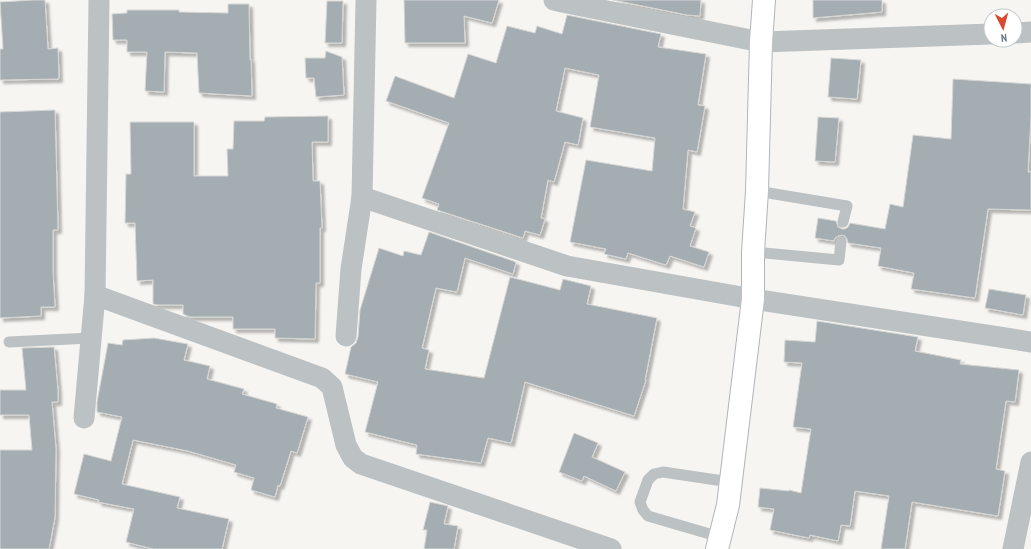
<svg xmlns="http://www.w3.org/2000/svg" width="1031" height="549" font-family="'PT Sans Narrow',sans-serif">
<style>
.building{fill:#a4adb2;stroke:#d7d7d5;filter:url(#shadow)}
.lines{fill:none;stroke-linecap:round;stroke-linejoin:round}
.secondary-casing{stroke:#afb5b9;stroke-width:24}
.service{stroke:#bcc1c4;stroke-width:11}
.minor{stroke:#bcc1c4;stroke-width:21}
.secondary{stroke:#fff;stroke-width:22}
</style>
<defs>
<filter id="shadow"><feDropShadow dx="3.5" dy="3.5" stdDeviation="1" flood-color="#0004"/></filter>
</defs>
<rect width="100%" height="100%" fill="#f6f5f2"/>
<g class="building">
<polygon points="33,0 45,0 48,49 58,48 59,79 0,80 0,49 3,49 0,2"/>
<polygon points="404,0 499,0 492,23 464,16 465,43 405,43"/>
<polygon points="613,0 701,0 700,16 687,15"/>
<polygon points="813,0 882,0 882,12 813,18"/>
<polygon points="327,1 343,1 342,43 325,43"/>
<polygon points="228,4 249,4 250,60 251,59 252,96 199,93 197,53 165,52 164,92 145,91 147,52 127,52 127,40 113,40 112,14 127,13 127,10 179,10 179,12 228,13"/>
<polygon points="567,15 661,34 658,47 706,54 698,105 705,106 697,152 688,150 683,209 695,212 690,226 696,228 690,246 709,252 704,267 670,256 666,265 628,253 626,259 604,254 606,249 570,242 586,160 652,171 655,138 590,127 599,75 565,68 556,111 583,118 578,145 565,142 554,182 548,180 541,218 545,219 540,235 525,231 523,238 437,210 439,204 422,198 449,123 386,101 395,76 454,98 468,54 496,63 507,26 535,33 537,26 562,34"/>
<polygon points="326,51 342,57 344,95 316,97 314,78 306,78 305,58 325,58"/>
<polygon points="831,58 861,60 857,99 828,97"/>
<polygon points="953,79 1031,84 1031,116 1028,172 1031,172 1031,210 988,209 975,298 911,289 914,273 878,266 881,248 848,243 847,239 845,236 842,235 838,236 835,238 834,241 815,238 818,218 836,221 838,227 842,229 845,229 848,227 850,223 885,229 890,204 903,207 913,135 951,139"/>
<polygon points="55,110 58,230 53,230 53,272 55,307 41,307 41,316 0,318 0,112"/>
<polygon points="328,116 328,142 312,142 313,181 320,181 322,228 320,228 320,283 316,283 315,339 275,338 275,329 233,329 233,317 190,317 183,314 183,305 158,305 153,304 153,280 137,281 135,223 125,223 126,174 131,174 130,122 194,122 194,176 228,176 227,149 233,149 234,121 264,121 265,117"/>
<polygon points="818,117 839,118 835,162 815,161"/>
<polygon points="429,232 516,262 513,274 465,258 457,292 436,288 422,348 429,350 425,369 484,378 510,277 560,290 563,279 591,286 587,304 657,318 645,380 646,380 634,416 525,382 511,443 488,438 481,463 416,454 417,445 365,432 378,382 345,374 351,347 356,343 358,337 360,310 379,248 403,256 404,251 421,255"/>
<polygon points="989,289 1026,295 1023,315 985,308"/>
<polygon points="817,321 918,337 915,351 961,360 960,364 1019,370 1015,402 1006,401 996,469 1005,471 998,516 912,502 905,549 881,549 889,496 855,491 850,526 841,525 838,541 810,535 809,538 770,530 774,509 758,507 760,488 789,491 789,490 801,493 811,429 793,427 802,363 784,362 785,340 815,342"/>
<polygon points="154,338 188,344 184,360 210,366 207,379 244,389 242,394 277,404 276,408 308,417 297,453 291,451 280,486 278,485 275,497 251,490 254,478 234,472 236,465 188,451 133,440 122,484 180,497 177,508 229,519 222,549 153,549 126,542 134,509 98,502 99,500 74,494 84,454 111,461 122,417 97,412 97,402 108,343 122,345 123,340"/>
<polygon points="54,347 58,390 58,402 52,402 56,449 55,517 49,549 0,549 0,450 32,450 29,415 0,415 0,390 26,390 22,348"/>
<polygon points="574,433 598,443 592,457 625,472 616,491 584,476 582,481 559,472"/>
<polygon points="430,502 448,506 444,524 458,526 454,549 424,549 427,530 423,530"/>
</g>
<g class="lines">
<defs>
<polyline id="secondary" points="717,549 728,505 753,299 753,252 757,191 761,42 764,0"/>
</defs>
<use href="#secondary" class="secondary-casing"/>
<g class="service">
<polyline points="757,191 847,206 843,222"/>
<polyline points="753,252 839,260 841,242"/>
<polyline points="9,342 91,338"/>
<polyline points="720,537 648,516 643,510 640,502 648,480 654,474 663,472 730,482"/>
</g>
<g class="minor">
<polyline points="554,0 562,2 761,42 991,34"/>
<polyline points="1015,33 1031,32"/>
<polyline points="362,197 567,266 753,299 1031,342"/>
<polyline points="95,295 322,378 332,387 346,445 353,458 361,464 611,549"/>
<polyline points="346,336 351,269 362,197 366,0"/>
<polyline points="84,418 95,295 99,0"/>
<polyline points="1013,549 1031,462"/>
</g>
<use href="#secondary" class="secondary"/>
</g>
<g transform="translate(1003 28) rotate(174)"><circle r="19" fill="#ffffff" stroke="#c2c9cd"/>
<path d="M0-3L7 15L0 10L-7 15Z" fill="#da492e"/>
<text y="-6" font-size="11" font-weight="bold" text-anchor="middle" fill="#667882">N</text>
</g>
</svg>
